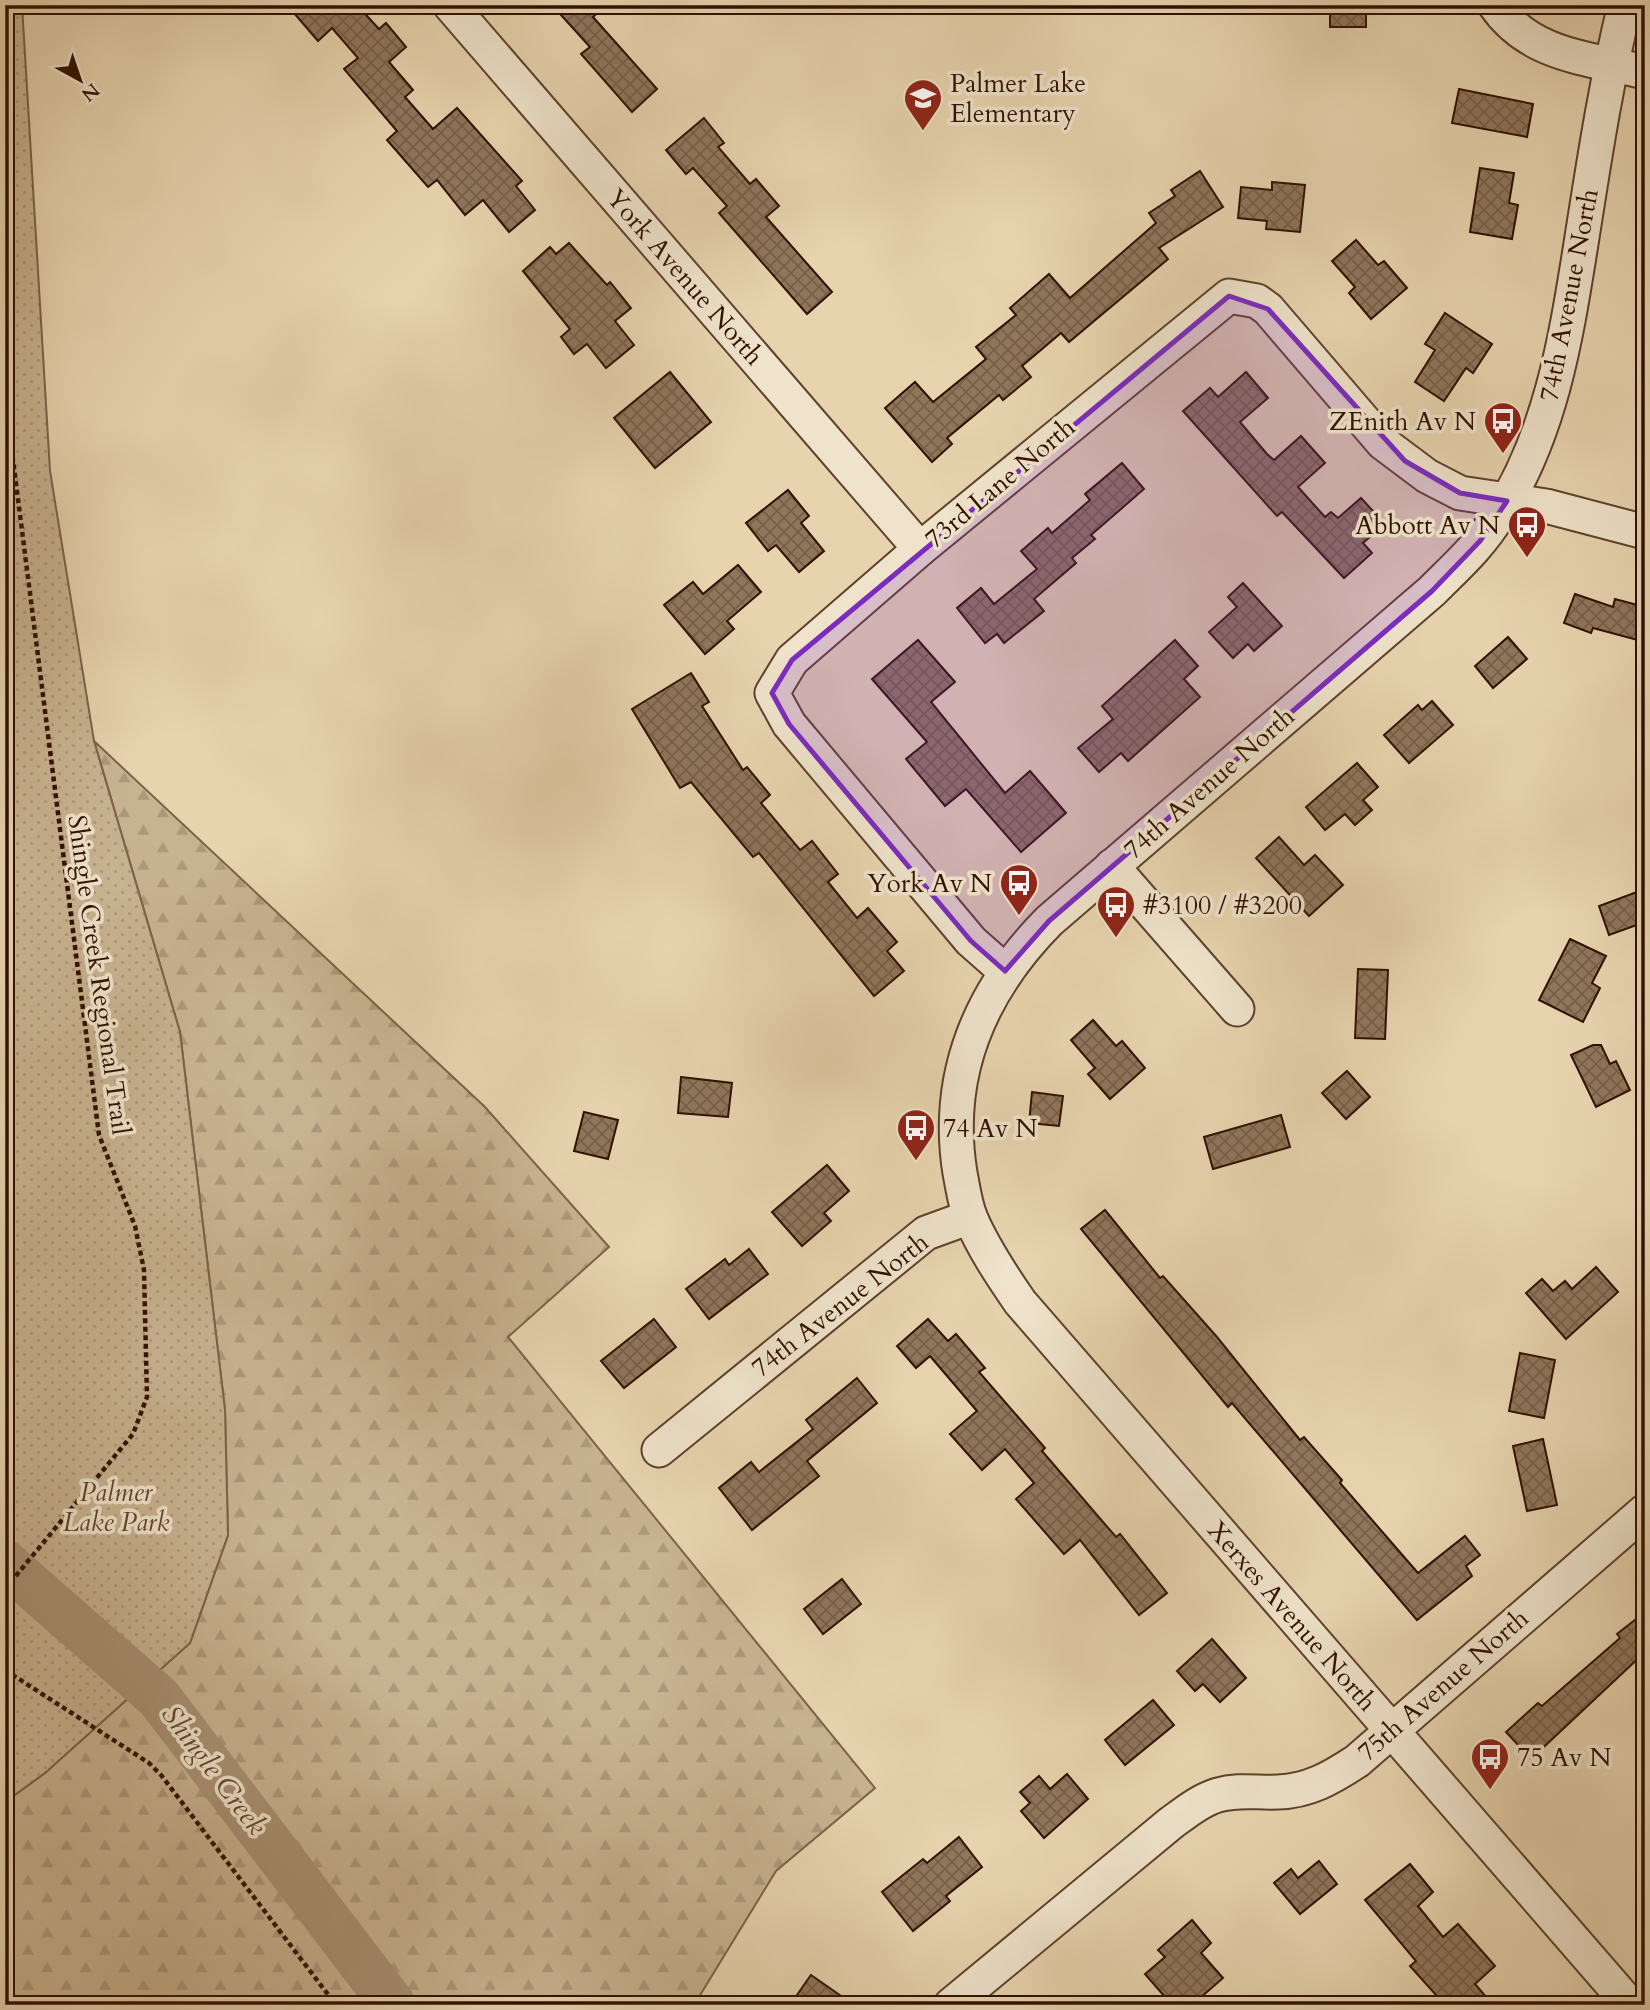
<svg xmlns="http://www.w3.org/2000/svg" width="1650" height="2010" font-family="Cardo,serif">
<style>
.forest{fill:url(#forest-firs);stroke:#7c6249;stroke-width:2}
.park{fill:url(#park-dots);stroke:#7c6249;stroke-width:2}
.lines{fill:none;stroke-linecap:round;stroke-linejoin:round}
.river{stroke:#a99174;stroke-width:46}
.building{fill:url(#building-cross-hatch);stroke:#301001;stroke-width:2}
.minor-casing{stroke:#5e412c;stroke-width:37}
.path{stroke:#301001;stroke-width:4.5;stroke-dasharray:5 3.5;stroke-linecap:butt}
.minor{stroke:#efe3cb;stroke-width:33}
.marked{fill:#7b2cbf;fill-opacity:0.2;stroke:#7b2cbf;stroke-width:5;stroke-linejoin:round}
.labels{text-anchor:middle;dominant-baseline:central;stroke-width:7;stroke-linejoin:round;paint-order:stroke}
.poi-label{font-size:26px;fill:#301001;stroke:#efe3cb;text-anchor:start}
.street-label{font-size:26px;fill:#301001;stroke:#efe3cb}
.park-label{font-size:26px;font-style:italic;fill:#5e412c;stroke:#efe3cb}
.water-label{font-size:28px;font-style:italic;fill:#60442f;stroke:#efe3cb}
</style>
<defs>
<pattern id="forest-firs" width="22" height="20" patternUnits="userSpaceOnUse" patternTransform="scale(1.75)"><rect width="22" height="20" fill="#c8b391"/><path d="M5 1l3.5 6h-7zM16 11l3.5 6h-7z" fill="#ac997b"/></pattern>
<pattern id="park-dots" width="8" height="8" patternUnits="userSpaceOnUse" patternTransform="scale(1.75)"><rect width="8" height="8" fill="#c8b391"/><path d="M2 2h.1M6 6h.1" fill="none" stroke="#ac997b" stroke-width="1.8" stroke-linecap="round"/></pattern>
<pattern id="building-cross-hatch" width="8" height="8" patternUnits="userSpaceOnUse" patternTransform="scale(1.75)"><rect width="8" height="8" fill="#8f765b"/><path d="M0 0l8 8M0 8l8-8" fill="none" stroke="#755f49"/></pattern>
</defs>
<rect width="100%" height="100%" fill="#e7d4af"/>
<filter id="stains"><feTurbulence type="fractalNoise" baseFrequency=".00286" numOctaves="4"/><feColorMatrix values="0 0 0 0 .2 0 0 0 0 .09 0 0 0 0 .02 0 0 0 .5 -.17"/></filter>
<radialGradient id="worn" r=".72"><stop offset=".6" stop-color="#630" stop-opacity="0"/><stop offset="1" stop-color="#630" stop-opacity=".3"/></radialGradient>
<polygon class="forest" points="94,741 485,1107 609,1247 508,1337 875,1788 776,1871 694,2005 5,2005 5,1802 45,1773 190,1643 228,1535 225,1410 180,1032"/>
<polygon class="park" points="5,5 22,5 50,471 94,741 180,1032 225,1410 228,1535 190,1643 45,1773 5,1802"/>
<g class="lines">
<polyline class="river" points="5,1563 159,1698 393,2005"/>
</g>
<g class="building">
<polygon points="287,5 357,5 379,29 386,23 406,47 389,62 413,90 405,97 433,129 457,108 522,181 516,186 535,210 509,232 483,200 465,215 437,180 428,187 387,140 397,131 344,69 358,58 332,28 318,41"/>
<polygon points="552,5 606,5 593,17 657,89 632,112 581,54 590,47"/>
<rect x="1330" y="5" width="36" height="22"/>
<polygon points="1459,89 1533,104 1527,137 1452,123"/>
<polygon points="704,118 724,143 718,147 750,184 756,179 779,206 766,217 832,292 807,314 719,213 727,206 693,168 686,174 666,150"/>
<polygon points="1480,168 1514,173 1509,203 1518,205 1512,239 1470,232"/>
<polygon points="1200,171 1223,207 1159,248 1168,259 1069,342 1061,333 1022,366 1031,377 1003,400 999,395 947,438 952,444 932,462 885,408 915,382 933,402 986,359 976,347 1016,315 1010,308 1049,274 1070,298 1156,223 1149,213 1175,196 1171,190"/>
<polygon points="1272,182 1305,185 1300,232 1266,229 1267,221 1238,218 1241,187 1272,190"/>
<polygon points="1356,240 1378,265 1384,261 1407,288 1371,319 1349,293 1355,287 1332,261"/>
<polygon points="569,243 607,285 610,282 631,308 615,321 634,345 606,368 587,344 574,354 561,337 570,329 523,271 550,247 556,254"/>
<polygon points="1445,313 1492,344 1473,373 1466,368 1444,401 1415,382 1435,350 1425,344"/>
<polygon points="670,372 711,422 655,468 614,418"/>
<polygon points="1246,372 1268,398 1240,422 1267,454 1274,460 1301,436 1325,463 1298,487 1325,517 1331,512 1338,518 1361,498 1385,524 1363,543 1372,553 1344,578 1282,512 1277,516 1183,411 1210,388 1218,397"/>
<polygon points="1122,463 1144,489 1091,535 1095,539 1072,558 1076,563 1034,599 1044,611 1004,643 997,634 985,643 957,608 981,588 994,604 1037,569 1021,551 1048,528 1052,533 1090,500 1085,494"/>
<polygon points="788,490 809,516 801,523 824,551 799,572 776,545 768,551 746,523"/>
<polygon points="738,565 761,592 727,621 734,629 705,654 664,605 693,582 703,594"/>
<polygon points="1243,583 1282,626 1254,651 1248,644 1233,658 1209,632 1237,607 1228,597"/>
<polygon points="1575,594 1613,607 1615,599 1645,607 1645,642 1593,628 1591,633 1564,623"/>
<polygon points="1508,637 1527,659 1493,688 1475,666"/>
<polygon points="918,640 955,682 931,702 1005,793 1030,771 1066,813 1021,852 966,789 945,806 906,759 927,742 872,679"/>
<polygon points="1175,640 1198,666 1184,679 1200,697 1128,761 1121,753 1099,772 1078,748 1113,719 1102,706"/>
<polygon points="691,673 709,702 702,706 743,770 747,767 770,795 761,803 800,850 812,841 838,874 828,882 857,918 868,908 897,942 887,951 904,971 874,996 759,853 753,857 691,782 680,788 632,709"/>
<polygon points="1432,701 1453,725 1409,763 1384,735 1418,705 1422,710"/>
<polygon points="1357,763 1378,787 1363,800 1372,810 1355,825 1345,814 1325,830 1306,807"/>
<polygon points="1279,837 1304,865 1315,855 1343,885 1309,916 1256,858"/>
<polygon points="1645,889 1645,922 1609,935 1599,906"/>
<polygon points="1570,939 1606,956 1592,983 1600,988 1583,1022 1539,1000"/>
<polygon points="1358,969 1388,970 1385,1039 1355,1038"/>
<polygon points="1093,1020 1116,1046 1122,1041 1145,1068 1110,1099 1088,1074 1095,1068 1071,1040"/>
<polygon points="1593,1045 1601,1045 1610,1064 1616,1061 1630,1090 1596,1107 1571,1055"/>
<polygon points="1347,1071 1370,1097 1346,1119 1322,1093"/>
<polygon points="681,1077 732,1083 728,1117 678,1113"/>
<polygon points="1032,1092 1063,1096 1059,1126 1029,1123"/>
<polygon points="584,1112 618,1120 608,1159 574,1151"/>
<polygon points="1281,1115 1290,1147 1213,1169 1204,1137"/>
<polygon points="827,1165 849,1191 824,1213 831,1221 802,1246 772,1212"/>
<polygon points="1105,1210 1160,1278 1163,1276 1217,1337 1300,1440 1304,1437 1342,1480 1340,1483 1418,1573 1465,1536 1480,1555 1466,1566 1472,1576 1417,1620 1232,1403 1228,1407 1081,1229"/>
<polygon points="749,1249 768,1274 709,1319 686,1289 725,1259 729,1265"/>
<polygon points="1596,1267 1618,1292 1566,1339 1526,1293 1542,1279 1553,1291 1565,1281 1572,1289"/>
<polygon points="654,1319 676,1347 624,1388 601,1361"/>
<polygon points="928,1319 948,1341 956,1334 985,1368 979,1372 1045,1448 1042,1451 1116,1537 1120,1534 1167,1593 1139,1615 1080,1540 1064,1554 1016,1499 1034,1483 1005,1449 982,1470 950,1434 977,1411 930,1356 916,1368 897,1346"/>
<polygon points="1520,1353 1555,1360 1544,1418 1509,1411"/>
<polygon points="857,1378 877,1403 807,1461 819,1476 752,1530 719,1488 751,1462 759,1472 813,1429 806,1420"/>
<polygon points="1543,1439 1557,1505 1527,1511 1513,1446"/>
<polygon points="842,1579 861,1604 823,1634 804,1609"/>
<polygon points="1645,1612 1645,1652 1531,1759 1506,1732 1538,1703 1542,1706 1620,1638 1617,1634"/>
<polygon points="1212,1639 1246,1678 1220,1702 1203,1684 1195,1691 1177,1671"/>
<polygon points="1153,1700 1174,1725 1125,1765 1105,1740"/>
<polygon points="1067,1774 1088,1799 1044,1838 1021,1811 1030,1803 1020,1792 1039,1776 1050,1789"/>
<polygon points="959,1837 982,1867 946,1896 950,1901 913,1931 882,1892 923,1859 927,1863"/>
<polygon points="1319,1861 1337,1884 1300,1914 1274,1883 1291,1869 1298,1878"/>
<polygon points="1410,1864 1433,1892 1418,1906 1443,1937 1458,1924 1495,1966 1475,1984 1493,2005 1445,2005 1410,1966 1416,1961 1365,1900"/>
<polygon points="1192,1920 1211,1943 1201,1953 1223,1978 1192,2005 1172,2005 1145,1974 1165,1957 1158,1950"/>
<polygon points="811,1975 854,2005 790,2005"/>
</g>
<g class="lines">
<defs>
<g id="minor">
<polyline points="450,5 920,549"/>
<path d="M1495,5C1530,56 1588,58 1645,72"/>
<path d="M1625,5C1605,86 1593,168 1580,250C1565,344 1550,435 1498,516C1481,545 1455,568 1432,591L1049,921C981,990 944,1074 960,1173C963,1188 965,1205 971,1219C984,1249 1002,1276 1020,1302L1630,2005"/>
<polyline points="1112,866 1237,1009"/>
<polyline points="1005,971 971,941 789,724 772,693 792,660 920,549 1229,296 1257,301 1268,309 1383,443 1427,476 1460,493 1546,506 1645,532"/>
<polyline points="659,1450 926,1233 970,1217"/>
<path d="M951,2005L1171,1823C1186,1812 1201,1800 1218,1795C1239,1789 1257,1793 1278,1792C1309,1791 1331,1778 1357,1761L1645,1511"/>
</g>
</defs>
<use href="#minor" class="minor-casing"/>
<g class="path">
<polyline points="5,397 99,1135 135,1226 144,1270 147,1397 133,1434 5,1589"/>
<polyline points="5,1670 149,1763 161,1775 336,2005"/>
</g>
<use href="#minor" class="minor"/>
</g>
<path class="marked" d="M1229,296L1268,309L1405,461L1460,493L1507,501L1480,541L1432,591L1049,921L1005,971L971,941L789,724L772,693L792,660Z"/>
<defs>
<symbol id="school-pin" viewBox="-11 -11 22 30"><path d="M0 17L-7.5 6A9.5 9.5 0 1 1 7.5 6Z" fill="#8f2418" stroke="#efe3cb"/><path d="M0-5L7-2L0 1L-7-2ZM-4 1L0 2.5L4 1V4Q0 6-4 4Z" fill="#fff"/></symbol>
<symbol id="bus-pin" viewBox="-11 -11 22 30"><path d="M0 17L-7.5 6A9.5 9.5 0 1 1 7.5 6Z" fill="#8f2418" stroke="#efe3cb"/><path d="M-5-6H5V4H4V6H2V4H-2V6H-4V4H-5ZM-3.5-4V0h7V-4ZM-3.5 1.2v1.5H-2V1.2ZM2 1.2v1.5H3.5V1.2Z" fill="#fff"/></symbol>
</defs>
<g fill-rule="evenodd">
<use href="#school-pin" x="901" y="76" width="44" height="60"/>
<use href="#bus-pin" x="1481" y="399" width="44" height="60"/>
<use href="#bus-pin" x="1505" y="503" width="44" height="60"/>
<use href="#bus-pin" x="997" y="861" width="44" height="60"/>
<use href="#bus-pin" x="1094" y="883" width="44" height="60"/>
<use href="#bus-pin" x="894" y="1106" width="44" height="60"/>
<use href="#bus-pin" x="1468" y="1735" width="44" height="60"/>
</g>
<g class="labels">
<g class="poi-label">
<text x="950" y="83">Palmer Lake<tspan x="950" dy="30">Elementary</tspan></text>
<text x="1476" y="421" text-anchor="end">ZEnith Av N</text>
<text x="1500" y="525" text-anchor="end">Abbott Av N</text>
<text x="992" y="883" text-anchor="end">York Av N</text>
<text x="1143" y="905">#3100 / #3200</text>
<text x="943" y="1128">74 Av N</text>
<text x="1517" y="1757">75 Av N</text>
</g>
<g class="street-label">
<text transform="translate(685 277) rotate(49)">York Avenue North</text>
<text transform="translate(1569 295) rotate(-79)">74th Avenue North</text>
<text transform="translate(1000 483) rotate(-40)">73rd Lane North</text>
<text transform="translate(1209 783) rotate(-41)">74th Avenue North</text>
<text transform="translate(99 975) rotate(82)">Shingle Creek Regional Trail</text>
<text transform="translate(840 1305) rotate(-38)">74th Avenue North</text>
<text transform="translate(1292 1616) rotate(49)">Xerxes Avenue North</text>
<text transform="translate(1443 1685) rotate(-41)">75th Avenue North</text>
</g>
<g class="park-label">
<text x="116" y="1492">Palmer<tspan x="116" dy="30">Lake Park</tspan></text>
</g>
<g class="water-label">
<text transform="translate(214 1770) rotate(53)">Shingle Creek</text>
</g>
</g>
<rect width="1650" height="2010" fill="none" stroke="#e7d4af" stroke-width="28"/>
<rect x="7" y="7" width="1636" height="1996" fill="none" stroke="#301001" stroke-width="3.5"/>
<rect x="14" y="14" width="1622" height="1982" fill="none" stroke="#301001" stroke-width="2"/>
<g transform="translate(80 80) rotate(140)" stroke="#efe3cb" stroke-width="5" paint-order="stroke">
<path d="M0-5L12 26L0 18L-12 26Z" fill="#301001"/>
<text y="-10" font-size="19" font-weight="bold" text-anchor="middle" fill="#301001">N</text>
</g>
<rect width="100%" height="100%" filter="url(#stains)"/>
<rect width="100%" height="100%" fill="url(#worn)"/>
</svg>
